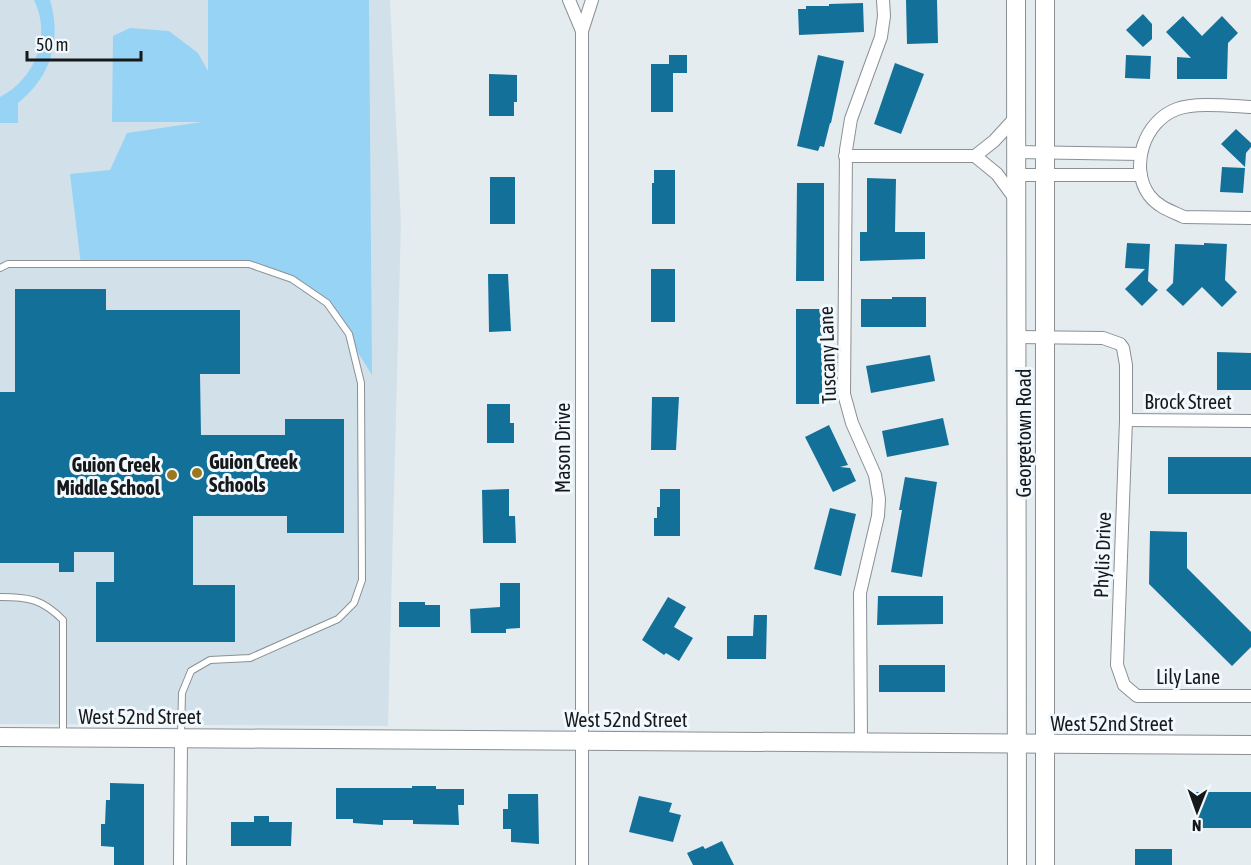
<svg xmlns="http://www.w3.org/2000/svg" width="1251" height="865" font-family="'Asap Condensed',sans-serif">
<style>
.built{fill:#d2e1e9}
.green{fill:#97d3f4}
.building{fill:#137199}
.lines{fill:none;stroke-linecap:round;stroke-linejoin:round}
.lane-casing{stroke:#8a9094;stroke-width:8}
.street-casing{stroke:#8a9094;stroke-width:14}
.secondary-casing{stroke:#8a9094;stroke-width:20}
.lane{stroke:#fff;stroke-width:6}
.street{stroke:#fff;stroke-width:12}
.secondary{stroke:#fff;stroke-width:18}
.poi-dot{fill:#9c7722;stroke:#f2f9fe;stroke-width:2}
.labels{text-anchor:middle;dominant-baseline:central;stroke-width:6;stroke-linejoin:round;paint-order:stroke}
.street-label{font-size:20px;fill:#16181a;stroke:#f2f9fe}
.poi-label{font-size:20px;font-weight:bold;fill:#16181a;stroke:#f2f9fe;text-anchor:start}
</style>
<rect width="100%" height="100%" fill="#e5ecf0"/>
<polygon class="built" points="0,0 390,0 401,223 388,726 0,724"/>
<g class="green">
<path d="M34,0H50C62,40 51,77 18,103V123H0V97C35,79 52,36 34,0Z"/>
<polygon points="208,0 369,0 372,375 327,303 292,278 249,264 81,265 70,174 110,170 127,133 202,122 112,122 113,36 130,28 169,31 198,53 208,71"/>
</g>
<g class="building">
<polygon points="906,0 937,0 938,43 907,44"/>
<polygon points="863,3 864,32 799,35 798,9 806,9 806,6 829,6 829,4"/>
<polygon points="1143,14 1152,24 1152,39 1143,47 1126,30"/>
<polygon points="1183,16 1202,36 1222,16 1238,33 1228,43 1227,79 1177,79 1177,57 1191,58 1166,32"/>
<polygon points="669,55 687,55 687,73 673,73 673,112 651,112 651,64 669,64"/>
<polygon points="818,55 844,61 831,123 830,123 824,147 820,146 818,151 797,146"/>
<polygon points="1126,55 1151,56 1150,79 1125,78"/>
<polygon points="895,63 924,74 901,134 874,124"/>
<polygon points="489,74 517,75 517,102 514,102 514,116 489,116"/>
<polygon points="1236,129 1251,143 1251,147 1246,153 1245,167 1221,144"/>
<polygon points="1222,167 1245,168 1243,193 1220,192"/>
<polygon points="654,170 675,170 675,224 652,224 652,183 654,183"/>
<rect x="490" y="177" width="25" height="47"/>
<polygon points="867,178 896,179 895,232 925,232 925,259 860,261 860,232 867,232"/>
<polygon points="797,183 824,183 824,281 796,281"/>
<polygon points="1127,243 1150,244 1148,281 1158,290 1142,306 1125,289 1145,269 1125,268"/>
<polygon points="1204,243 1227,244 1225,280 1237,292 1222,307 1202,287 1183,306 1166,290 1173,283 1175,244 1204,245"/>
<rect x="651" y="269" width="24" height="53"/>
<polygon points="488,274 508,274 511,331 489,332"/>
<polygon points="15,289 106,289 106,310 240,310 240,374 200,374 201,435 285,435 285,419 344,419 344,533 287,533 287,516 193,516 193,585 235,585 235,642 96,642 96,582 114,582 114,552 74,552 74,572 59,572 59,563 0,563 0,392 15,392"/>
<polygon points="892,297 926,297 926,327 861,327 861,299 892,299"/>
<rect x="796" y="309" width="26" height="95"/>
<polygon points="1217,352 1251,353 1251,390 1217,390"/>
<polygon points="930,355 935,381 871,393 866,366"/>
<polygon points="652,397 679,397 676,450 651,450"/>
<polygon points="487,404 510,404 510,423 514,423 514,443 487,443"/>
<polygon points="943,418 949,445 887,457 882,431"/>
<polygon points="829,425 848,465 840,467 850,468 856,481 833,492 805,437"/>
<rect x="1168" y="457" width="83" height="37"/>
<polygon points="905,477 937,482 922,577 891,572 902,510 899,510"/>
<polygon points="509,489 509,516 515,516 516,543 483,543 482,490"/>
<polygon points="660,489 680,489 680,536 654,536 654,518 657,518 657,507 660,507"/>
<polygon points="830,508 856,514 841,576 814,569"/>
<polygon points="1150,531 1187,532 1187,568 1251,632 1251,647 1232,666 1149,584"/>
<polygon points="500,583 520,583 520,628 506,629 506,633 471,633 470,609 500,607"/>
<polygon points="878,596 943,596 943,624 877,625"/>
<polygon points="668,597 686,607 674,627 693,638 679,661 666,653 664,655 642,640"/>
<polygon points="399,602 425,602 425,605 440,605 440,627 399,627"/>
<polygon points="754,615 767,615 766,659 727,659 727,636 753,636"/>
<rect x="879" y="665" width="66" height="27"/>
<polygon points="110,783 144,784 144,865 114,865 114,847 101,846 101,824 105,824 106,800 110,800"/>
<polygon points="412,786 436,786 436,789 464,789 464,805 458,805 459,825 413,824 413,820 383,820 383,825 353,823 353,819 336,819 336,788 412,788"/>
<polygon points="1196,792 1251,792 1251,828 1197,828"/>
<polygon points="508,794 538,794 539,844 511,842 511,829 503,829 503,809 508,809"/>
<polygon points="639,796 672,803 669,812 681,815 673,842 629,832"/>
<polygon points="254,816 269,816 269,822 292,822 291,846 231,846 231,822 254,822"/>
<polygon points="722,841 734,865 693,865 687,853 703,846 705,849"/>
<rect x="1135" y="849" width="37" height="16"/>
</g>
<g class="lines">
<defs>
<g id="lane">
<polyline points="0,268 8,264 249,264 292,279 327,303 349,334 361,383 362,580 354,603 338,619 250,658 210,660 191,671 182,693 181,735"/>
<path d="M0,597C29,597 42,599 63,620V734"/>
</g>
<g id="street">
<polyline points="569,0 582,31"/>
<path d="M1251,107C1230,106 1196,102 1177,109C1144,121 1129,167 1149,195C1158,207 1171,211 1184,217L1251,218"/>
<polyline points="1016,152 1141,154"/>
<polyline points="845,156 975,156"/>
<polyline points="975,156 997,174 1016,200"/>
<polyline points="975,156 994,141 1016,117"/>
<polyline points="1016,175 1141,175"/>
<polyline points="1017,337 1103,338 1120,344 1123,348 1126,365 1126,420 1117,665 1124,685 1137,696 1251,696"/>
<polyline points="1126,420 1251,421"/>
<polyline points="861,743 860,593 878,516 879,499 875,475 852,423 844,394 846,150 851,119 881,37 884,16 883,0"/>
<polyline points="180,865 181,739"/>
<polyline points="582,865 582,31 592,0"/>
</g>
<g id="secondary">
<polyline points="1016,0 1017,865"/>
<polyline points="1045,0 1045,865"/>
<polyline points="0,737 1251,745"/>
</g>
</defs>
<use href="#lane" class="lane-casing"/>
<use href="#street" class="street-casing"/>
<use href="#secondary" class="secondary-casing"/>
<use href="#lane" class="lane"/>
<use href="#street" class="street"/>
<use href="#secondary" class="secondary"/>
</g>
<g class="poi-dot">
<circle cx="197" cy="473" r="6"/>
<circle cx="172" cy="475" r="6"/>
</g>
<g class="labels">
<g class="street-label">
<text transform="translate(827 355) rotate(-92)">Tuscany Lane</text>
<text x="1188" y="401">Brock Street</text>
<text transform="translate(1023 433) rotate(-90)">Georgetown Road</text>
<text transform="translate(562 448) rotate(-90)">Mason Drive</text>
<text transform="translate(1102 555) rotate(-88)">Phylis Drive</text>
<text x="1188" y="676">Lily Lane</text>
<text x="140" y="716">West 52nd Street</text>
<text x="626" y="719">West 52nd Street</text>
<text x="1112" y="723">West 52nd Street</text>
</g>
<g class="poi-label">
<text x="209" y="461">Guion Creek<tspan x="209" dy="23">Schools</tspan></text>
<text x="160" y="464" text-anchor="end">Guion Creek<tspan x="160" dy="23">Middle School</tspan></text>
</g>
</g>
<g transform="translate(1197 811) rotate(181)" stroke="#f2f9fe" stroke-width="4.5" paint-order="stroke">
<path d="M0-4.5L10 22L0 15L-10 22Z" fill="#16181a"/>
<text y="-9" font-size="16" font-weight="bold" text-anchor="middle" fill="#16181a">N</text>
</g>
<path d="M27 51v9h114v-9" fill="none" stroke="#16181a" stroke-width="3"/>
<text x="36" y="51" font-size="18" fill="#16181a" stroke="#f2f9fe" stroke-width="4.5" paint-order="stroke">50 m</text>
</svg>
